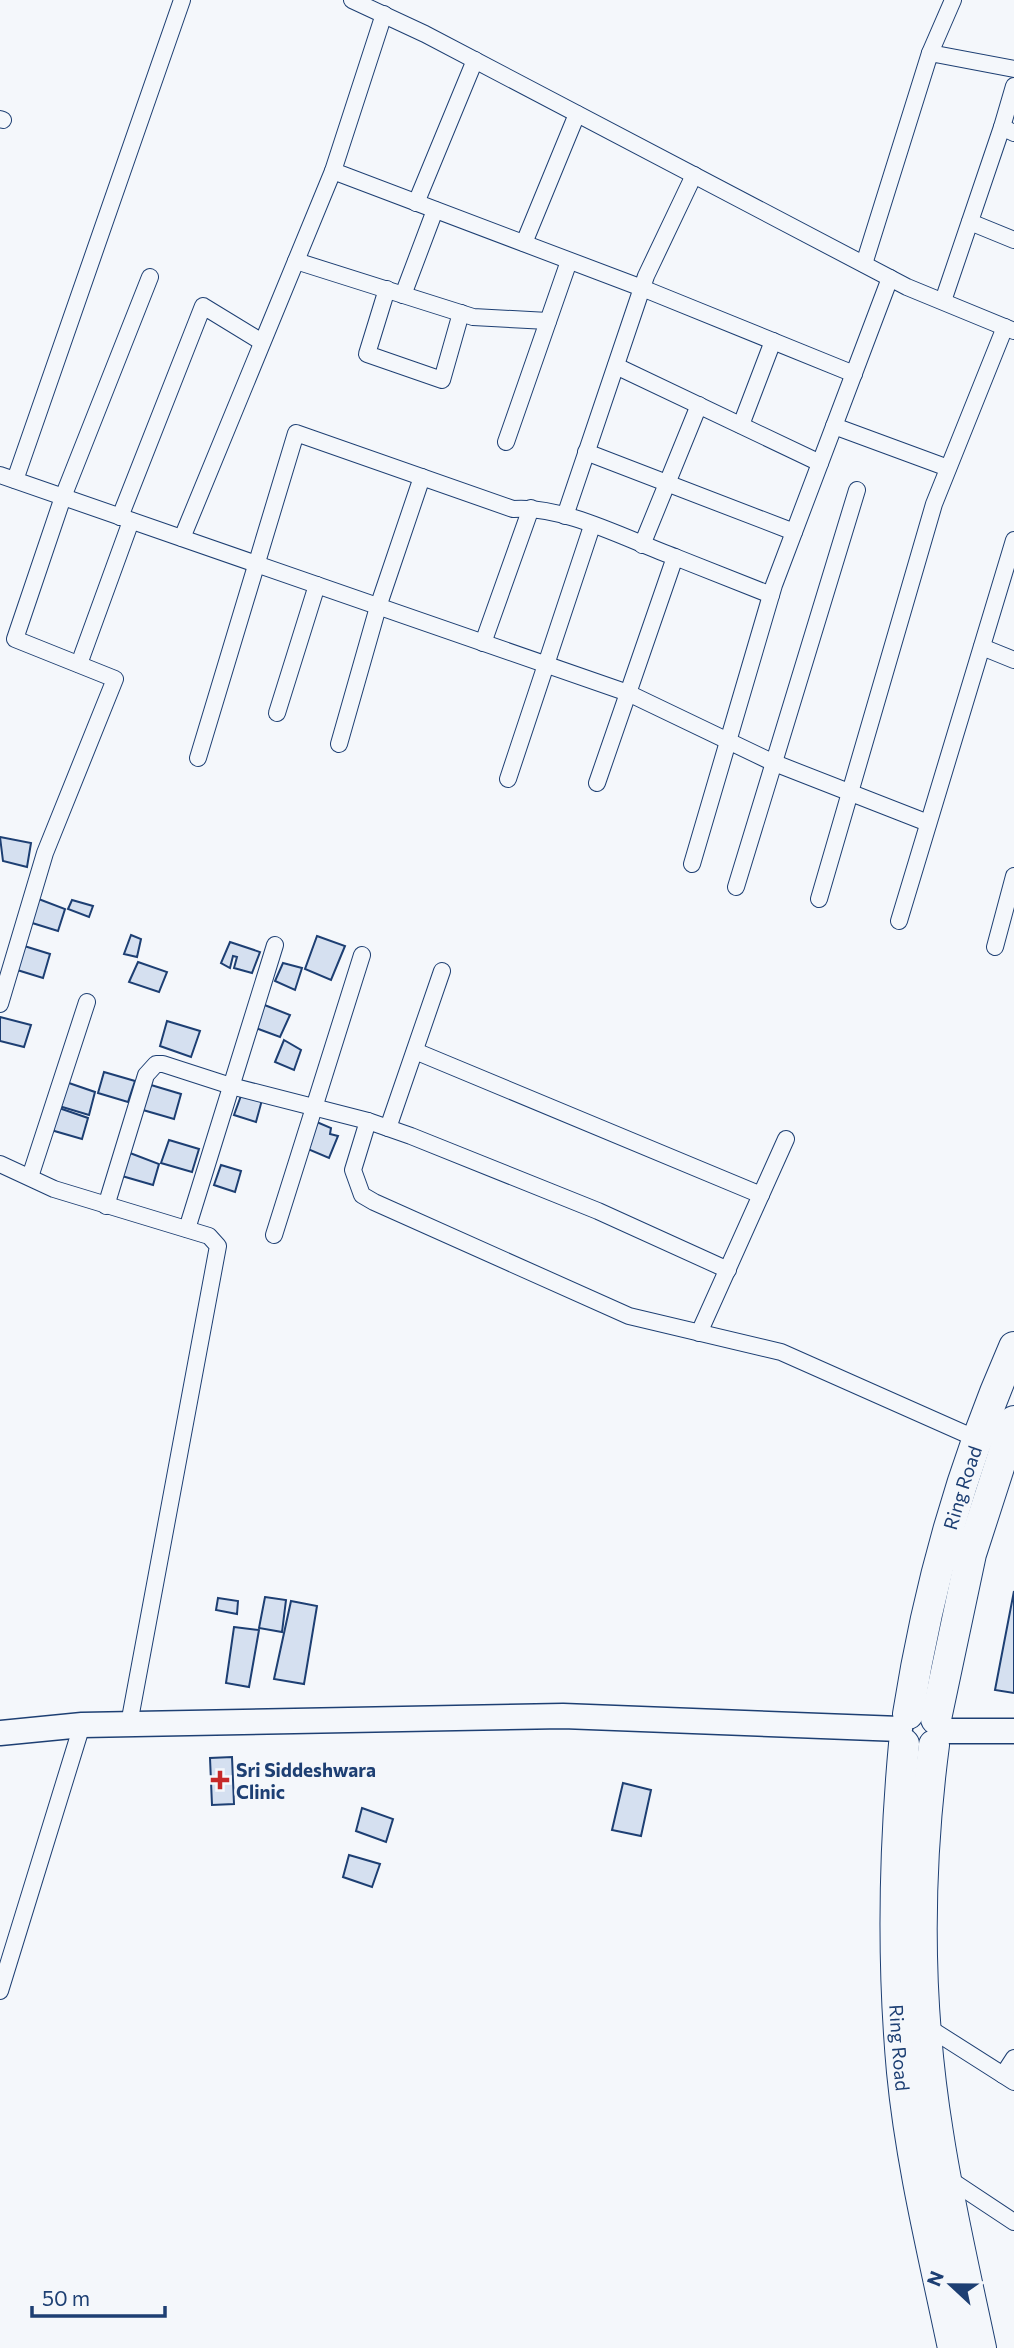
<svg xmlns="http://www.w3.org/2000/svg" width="1014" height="2348" font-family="Commissioner,sans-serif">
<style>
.building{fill:#d5e0f0;stroke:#1d3f73;stroke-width:2}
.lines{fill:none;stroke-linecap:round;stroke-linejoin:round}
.street-casing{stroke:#1d3f73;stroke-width:18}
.primary-casing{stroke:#1d3f73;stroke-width:27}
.highway-casing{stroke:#1d3f73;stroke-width:32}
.street{stroke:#f4f7fb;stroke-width:16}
.primary{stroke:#f4f7fb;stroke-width:24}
.highway{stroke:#f4f7fb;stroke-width:30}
.poi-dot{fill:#c62828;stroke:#f4f7fb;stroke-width:2.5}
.labels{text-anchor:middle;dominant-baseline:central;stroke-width:5;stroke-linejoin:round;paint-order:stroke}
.street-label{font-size:19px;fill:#1d3f73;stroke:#f4f7fb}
.poi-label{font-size:19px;font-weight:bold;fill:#1d3f73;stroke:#f4f7fb;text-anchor:start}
</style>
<rect width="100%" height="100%" fill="#f4f7fb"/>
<g class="building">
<polygon points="0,837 31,843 27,867 3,861"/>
<polygon points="36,898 65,909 58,931 29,922"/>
<polygon points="72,900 93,906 89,917 68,909"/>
<polygon points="131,935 141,939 137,957 124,954"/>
<polygon points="317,936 345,946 331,980 305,969"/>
<polygon points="230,942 260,952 252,973 234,968 237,957 233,956 230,968 221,963"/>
<polygon points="21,945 50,954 43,978 14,969"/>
<polygon points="138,962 167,972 159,992 129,982"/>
<polygon points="283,963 302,968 295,990 275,981"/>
<polygon points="262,1004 290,1015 280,1037 253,1027"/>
<polygon points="0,1017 31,1025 24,1047 0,1041"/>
<polygon points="167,1021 200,1031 191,1057 160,1046"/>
<polygon points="284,1040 301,1050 294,1070 275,1062"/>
<polygon points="104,1072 135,1081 128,1102 98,1093"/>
<polygon points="66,1082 95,1092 89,1115 59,1106"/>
<polygon points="151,1085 181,1094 174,1119 143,1110"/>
<polygon points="242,1093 262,1100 256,1122 234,1115"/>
<polygon points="59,1108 88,1118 82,1139 51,1130"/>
<polygon points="312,1120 331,1128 330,1134 338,1136 329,1158 303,1147"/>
<polygon points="169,1140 199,1149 192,1172 161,1163"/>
<polygon points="130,1153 159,1164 153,1185 122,1176"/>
<polygon points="221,1165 241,1171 235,1192 214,1185"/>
<polygon points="1014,1591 1014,1693 995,1690"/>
<polygon points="265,1597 286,1600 282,1632 259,1628"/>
<polygon points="218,1598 238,1601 237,1614 216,1610"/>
<polygon points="291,1601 317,1606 304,1684 274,1679"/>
<polygon points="234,1627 259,1630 249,1687 226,1683"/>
<polygon points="232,1757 234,1804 212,1805 210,1758"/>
<polygon points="623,1783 651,1790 641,1836 612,1830"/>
<polygon points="362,1808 393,1819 386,1842 356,1831"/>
<polygon points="349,1855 380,1864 372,1887 343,1877"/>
</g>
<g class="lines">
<defs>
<g id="street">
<polyline points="352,0 425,34 907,287 1014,331"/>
<polyline points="384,14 333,171 642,288 854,374"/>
<polyline points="930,53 953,0"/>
<polyline points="0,119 3,120"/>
<polyline points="1002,127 1014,86"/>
<polyline points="416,203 475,60"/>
<polyline points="970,222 1014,240"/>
<polyline points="524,243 577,114"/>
<polyline points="296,261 473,317 548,321"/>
<polyline points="864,264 930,53 1014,69"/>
<polyline points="387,289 367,354 442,380 461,313"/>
<polyline points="403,295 435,210"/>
<polyline points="943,301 1002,127 1014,133"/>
<polyline points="616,366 820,463"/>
<polyline points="741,425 773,341"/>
<polyline points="834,426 948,468"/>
<polyline points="506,442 569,261"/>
<polyline points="586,452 794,532"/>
<polyline points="0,475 628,693 772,762 928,823"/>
<polyline points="15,480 182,0"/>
<polyline points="565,516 646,276 694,175"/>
<polyline points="120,517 203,306 262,342"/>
<polyline points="182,538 333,171"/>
<polyline points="642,545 699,405"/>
<polyline points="483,643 531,508"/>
<polyline points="982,647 1014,660"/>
<polyline points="79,664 131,521"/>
<polyline points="277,713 317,585"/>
<polyline points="339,744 378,607 422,477"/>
<path d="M198,758L296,433L513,509C564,505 628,540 675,557"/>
<polyline points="508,779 592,526"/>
<polyline points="597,783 675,557 771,595"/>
<polyline points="692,864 774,585 890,278"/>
<polyline points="736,887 857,490"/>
<polyline points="819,899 934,504 1005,327"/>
<polyline points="899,921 1014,540"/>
<polyline points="995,947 1014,876"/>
<polyline points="0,1004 45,853 115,679 15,639 63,497 150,277"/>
<polyline points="415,1051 761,1195"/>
<polyline points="368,1121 353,1170 362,1195 374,1202 629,1316 781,1352 977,1439"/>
<polyline points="388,1128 442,971"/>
<polyline points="0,1164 54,1189 209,1236 218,1246 129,1724"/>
<polyline points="30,1177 87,1002"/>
<polyline points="106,1206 146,1075 156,1064 163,1064 231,1086 368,1121 411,1136 598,1211 728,1270"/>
<polyline points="187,1229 275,945"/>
<polyline points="274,1235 362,955"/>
<polyline points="699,1333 786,1139"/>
<polyline points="0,1991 82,1725"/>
<polyline points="926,2026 1014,2082"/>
<polyline points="1003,2075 1014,2058"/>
<polyline points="946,2177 1014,2222"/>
</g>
<g id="primary">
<polyline points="940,1731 1014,1731"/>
<polyline points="0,1733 82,1725 563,1716 900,1729"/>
</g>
<g id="highway">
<path id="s1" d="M908,1714C928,1587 962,1465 1014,1347"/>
<polyline points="936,1719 971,1554 1014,1421"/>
<path id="s2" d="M904,1744C894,1853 892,1962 902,2072C911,2165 934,2257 953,2348"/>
<path d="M934,1745C917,1874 917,2004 938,2133C949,2205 966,2277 981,2348"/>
</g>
</defs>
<use href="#street" class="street-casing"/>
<use href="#primary" class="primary-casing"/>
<use href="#highway" class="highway-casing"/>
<use href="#street" class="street"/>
<use href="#primary" class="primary"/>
<use href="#highway" class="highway"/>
</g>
<path class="poi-dot" d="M216.5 1769.5h7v7h7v7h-7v7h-7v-7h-7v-7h7z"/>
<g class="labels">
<g class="street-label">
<text stroke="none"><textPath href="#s1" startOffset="233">Ring Road</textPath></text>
<text stroke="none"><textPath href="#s2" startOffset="304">Ring Road</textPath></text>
</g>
<g class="poi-label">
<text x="236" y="1769">Sri Siddeshwara<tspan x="236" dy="22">Clinic</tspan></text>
</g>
</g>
<g transform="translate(951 2285) rotate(292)" stroke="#f4f7fb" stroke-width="5" paint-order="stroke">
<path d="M0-5L12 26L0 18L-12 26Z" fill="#1d3f73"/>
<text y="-10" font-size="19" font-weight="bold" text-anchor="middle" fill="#1d3f73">N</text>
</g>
<path d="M32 2306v10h133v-10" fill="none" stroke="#1d3f73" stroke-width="3.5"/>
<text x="42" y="2306" font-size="21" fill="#1d3f73" stroke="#f4f7fb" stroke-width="5" paint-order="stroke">50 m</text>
</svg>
